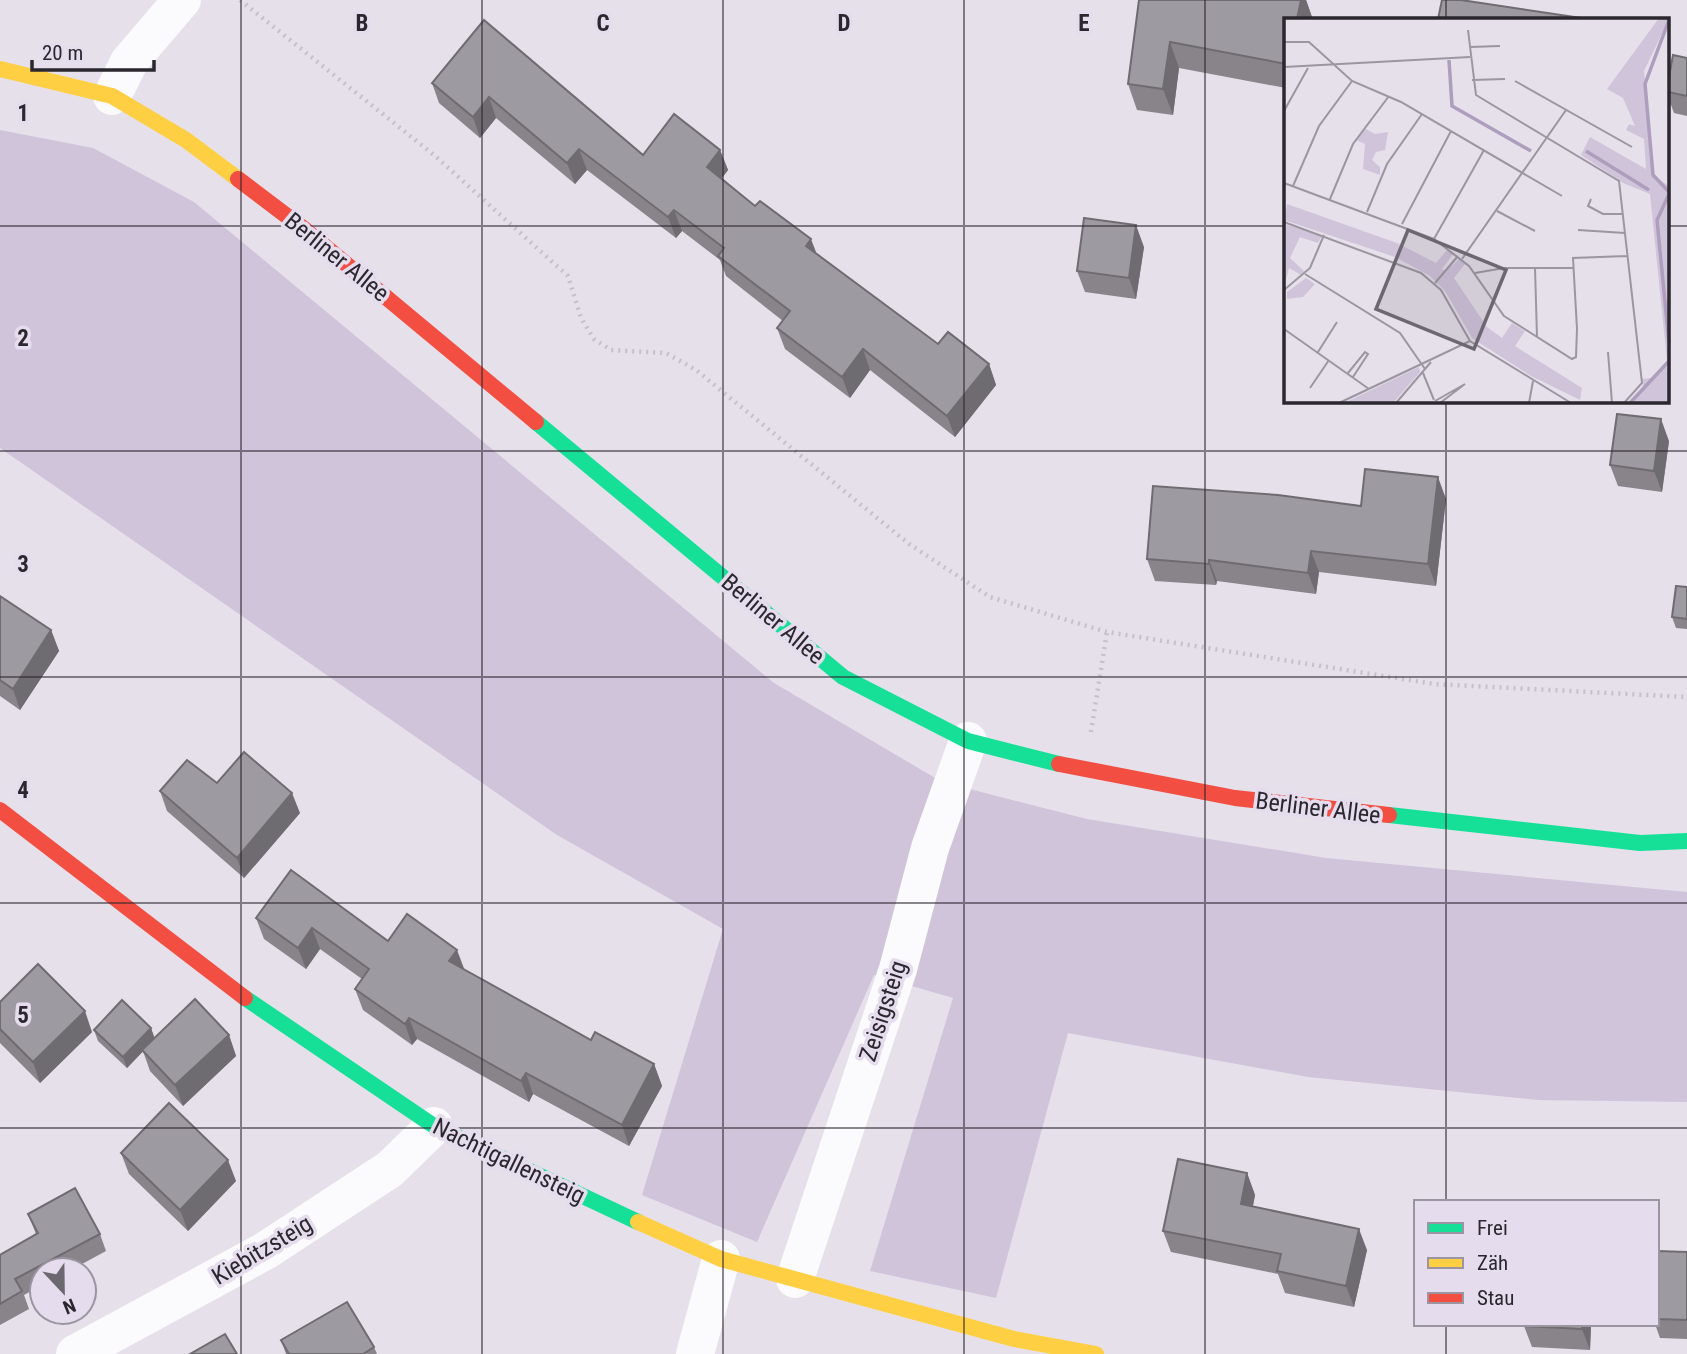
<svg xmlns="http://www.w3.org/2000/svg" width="1687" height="1354" font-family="'Roboto Condensed',sans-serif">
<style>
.green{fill:#d0c4db}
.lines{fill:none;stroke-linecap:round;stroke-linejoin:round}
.path{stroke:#c4c2c6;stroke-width:4.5;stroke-dasharray:2 5;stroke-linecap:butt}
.street{stroke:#fbfafc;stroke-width:38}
.fast{stroke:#16e098;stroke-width:16}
.slow{stroke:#ffcf43;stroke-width:16}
.jam{stroke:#f24e42;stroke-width:16}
.wall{fill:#88848a}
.shaded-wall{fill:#6f6c71}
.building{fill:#9e9aa1;stroke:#6f6c71;stroke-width:2}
.grid{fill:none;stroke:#2b272e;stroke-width:2;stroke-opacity:0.55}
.labels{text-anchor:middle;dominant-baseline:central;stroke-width:7;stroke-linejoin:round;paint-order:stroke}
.street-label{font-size:24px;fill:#2b272e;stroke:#e5dcee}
.inset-river{fill:none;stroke:#ae9ebe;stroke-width:3.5}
.inset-road{fill:none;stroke:#9b969f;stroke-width:2}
.view{fill:#6c6870;fill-opacity:0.15;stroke:#6c6870;stroke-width:3.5}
.inset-edge{fill:none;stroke:#2b272e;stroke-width:3.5}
.grid-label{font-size:23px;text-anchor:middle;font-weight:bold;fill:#2b272e;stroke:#e5dcee;stroke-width:7;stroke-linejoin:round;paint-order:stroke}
</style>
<rect width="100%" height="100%" fill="#e5e0ea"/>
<polygon class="green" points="0,130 93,148 194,202 774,683 942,782 1087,819 1326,858 1687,892 1687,1102 1539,1100 1308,1077 1068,1033 996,1298 870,1271 953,998 874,975 757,1242 642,1195 723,929 557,835 0,448"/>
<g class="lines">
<g class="path">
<polyline points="240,0 434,155 568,276 581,318 594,339 611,350 666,353 696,370 909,544 990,597 1107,632 1434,684 1687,697"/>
<polyline points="1091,732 1107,632"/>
</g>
<g class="street">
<polyline points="112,96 129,62 182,0"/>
<polyline points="795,1279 898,969 930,848 968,741"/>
<polyline points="75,1354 265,1251 390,1169 434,1126"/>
<polyline points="695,1354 721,1259"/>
</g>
<g class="fast">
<polyline points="536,422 843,677 968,741 1059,764"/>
<polyline points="1389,815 1640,843 1687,841"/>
<polyline points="245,998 434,1126 638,1222"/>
</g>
<g class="slow">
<polyline points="0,69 112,96 186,140 238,179"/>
<polyline points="638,1222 721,1259 1014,1339 1096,1354"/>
</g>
<g class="jam">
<polyline points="238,179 304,229 536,422"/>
<polyline points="1059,764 1235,798 1389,815"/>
<polyline points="0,810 245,998"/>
</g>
</g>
<g class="wall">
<polygon points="1139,0 1306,0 1312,17 1286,19 1286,88 1179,68 1173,115 1137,110 1128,84"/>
<polygon points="484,20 643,155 720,150 728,170 722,178 755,206 817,254 938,344 989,364 996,385 955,437 870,370 850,398 785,349 777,328 783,321 726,276 720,260 682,231 676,238 587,170 575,184 496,118 480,138 439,103 432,83"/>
<polygon points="1687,58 1687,116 1674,113 1668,97 1668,82"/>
<polygon points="1144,247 1136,299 1085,292 1077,271"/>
<polygon points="1669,441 1662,492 1618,486 1610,465"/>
<polygon points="1446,499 1436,586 1319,572 1316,594 1217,581 1216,585 1155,581 1147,559 1361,506"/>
<polygon points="1687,587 1687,629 1676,628 1672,617"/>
<polygon points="0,596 51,630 59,651 20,710 0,696"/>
<polygon points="160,791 300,813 244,878 167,811"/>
<polygon points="256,918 388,941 465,970 591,1040 654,1064 662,1086 629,1146 533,1094 529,1102 417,1039 412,1045 363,1010 355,989 362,979 320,949 306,969 264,939"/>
<polygon points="0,1002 92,1032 40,1083 0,1043"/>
<polygon points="151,1028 154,1038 229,1035 236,1056 183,1106 150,1071 143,1051 127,1068 98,1041 94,1030"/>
<polygon points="121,1153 236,1181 188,1231 129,1174"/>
<polygon points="1247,1173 1255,1195 1253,1206 1367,1250 1354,1307 1285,1293 1278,1274 1171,1252 1163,1231"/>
<polygon points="28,1214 100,1234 106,1251 71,1270 42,1270 42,1285 24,1295 29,1309 0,1325 0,1255 36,1234"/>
<polygon points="1657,1251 1687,1252 1687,1339 1660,1338 1655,1324 1657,1324"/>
<polygon points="1490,1324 1591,1324 1590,1350 1532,1347 1524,1326"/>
<polygon points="281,1340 374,1347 377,1354 286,1354"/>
</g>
<g class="shaded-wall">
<polygon points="1301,0 1306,0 1312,17 1311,19 1297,19"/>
<polygon points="1170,42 1179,68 1173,115 1163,89"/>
<polygon points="489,97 496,118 480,138 473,117"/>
<polygon points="579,149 587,170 575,184 567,163"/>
<polygon points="720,150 728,170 715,187 707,167"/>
<polygon points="674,210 682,231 676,238 668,217"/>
<polygon points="1136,225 1144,247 1136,299 1129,278"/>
<polygon points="811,239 819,260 806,246"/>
<polygon points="863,349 870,370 850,398 842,377"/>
<polygon points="989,364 996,385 955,437 947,416"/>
<polygon points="1661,419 1669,441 1662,492 1654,471"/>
<polygon points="1438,477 1446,499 1436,586 1428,564"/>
<polygon points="1311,551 1319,572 1316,594 1308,573"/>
<polygon points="1209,560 1217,581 1216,585 1209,564"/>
<polygon points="51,630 59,651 20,710 13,689"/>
<polygon points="292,793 300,813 244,878 237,858"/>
<polygon points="312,928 320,949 306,969 298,948"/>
<polygon points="457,950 465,971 449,961"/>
<polygon points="85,1011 92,1032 40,1083 33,1062"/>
<polygon points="409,1018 417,1039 412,1045 405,1024"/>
<polygon points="151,1028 155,1039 127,1068 123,1057"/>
<polygon points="229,1035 236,1056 183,1106 175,1085"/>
<polygon points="654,1064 662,1086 629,1146 622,1125"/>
<polygon points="526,1073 533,1094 529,1102 521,1081"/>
<polygon points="228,1160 236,1181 188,1231 180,1210"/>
<polygon points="1247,1173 1255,1195 1249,1225 1241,1204"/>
<polygon points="1359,1229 1367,1250 1354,1307 1346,1286"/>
<polygon points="1582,1324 1591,1324 1590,1350 1582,1329"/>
</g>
<g class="building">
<polygon points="1139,0 1301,0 1297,19 1286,19 1286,64 1170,42 1163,89 1128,84"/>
<polygon points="1442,0 1461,0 1588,19 1438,19"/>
<polygon points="484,20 643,155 674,114 720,150 707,167 755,206 760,201 811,239 806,246 938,344 948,332 989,364 947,416 863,349 842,377 777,328 790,311 718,256 724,248 674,210 668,217 579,149 567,163 489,97 473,117 432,83"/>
<polygon points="1673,55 1687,58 1687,96 1668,92 1668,82"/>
<polygon points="1084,218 1136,225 1129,278 1077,271"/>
<polygon points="1617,414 1661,419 1654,471 1610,465"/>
<polygon points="1365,469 1438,477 1428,564 1311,551 1308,573 1209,560 1209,564 1147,559 1153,486 1278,495 1361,506"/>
<polygon points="1676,586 1687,587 1687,619 1672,617"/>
<polygon points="0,596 51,630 13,689 0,680"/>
<polygon points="244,752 292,793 237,858 160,791 187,760 217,783"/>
<polygon points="291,870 388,941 407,914 457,950 449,961 591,1040 595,1032 654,1064 622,1125 526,1073 521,1081 409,1018 405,1024 355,989 369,969 312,928 298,948 256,918"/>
<polygon points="38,964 85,1011 33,1062 0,1029 0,1002"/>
<polygon points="195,999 229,1035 175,1085 142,1050"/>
<polygon points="122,1000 151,1028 123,1057 94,1030"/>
<polygon points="169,1103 228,1160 180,1210 121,1153"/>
<polygon points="1178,1159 1247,1173 1241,1204 1359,1229 1346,1286 1277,1271 1281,1254 1163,1231"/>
<polygon points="75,1188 100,1234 15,1279 22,1291 0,1304 0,1255 38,1233 28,1214"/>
<polygon points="1657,1251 1687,1252 1687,1320 1657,1319"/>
<polygon points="347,1302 374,1347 363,1354 289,1354 281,1340"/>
<polygon points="1524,1324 1582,1324 1582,1329 1524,1326"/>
<polygon points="225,1334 237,1354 190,1354"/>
</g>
<path class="grid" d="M241,0V1354M482,0V1354M723,0V1354M964,0V1354M1205,0V1354M1446,0V19M0,226H1286M1668,226H1687M1446,401V1202M0,451H1687M0,677H1687M0,903H1687M0,1128H1687M1446,1324V1354"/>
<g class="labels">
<g class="street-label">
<text transform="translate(337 257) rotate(39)">Berliner Allee</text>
<text transform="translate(773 619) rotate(40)">Berliner Allee</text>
<text transform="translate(1318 808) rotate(7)">Berliner Allee</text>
<text transform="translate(883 1011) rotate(-72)">Zeisigsteig</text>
<text transform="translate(509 1161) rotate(26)">Nachtigallensteig</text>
<text transform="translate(262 1250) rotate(-31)">Kiebitzsteig</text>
</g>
</g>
<g transform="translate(1284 18)">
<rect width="385" height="385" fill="#e5e0ea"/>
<path d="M375,0L385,1L360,53L370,158L385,168V385H343L359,370L358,361L369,360L383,343L366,176L339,165L297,137L306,119L362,151L360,121L342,112L345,106L351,108L339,80L323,71ZM80,110L91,116L104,114L101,132L92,134L88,142L96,149V157L79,151L81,126L72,122ZM3,186L113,225L152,245L163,232L169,236L158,251L162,253L175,241L181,246L170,260L203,309L218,320L228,305L241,313L231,328L298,370L296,382L247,358L188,320L161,273L146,258L111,239L0,202ZM0,206L38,217L34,225L16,219L6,240L20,253L17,257L5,250L0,269ZM22,260L31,266L19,279L3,281V274ZM135,349L136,354L109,385H60Z" fill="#d0c4db"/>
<path class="inset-river" d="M385,2L361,66L369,157L385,174M165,42L168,88L247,133M302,133L365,172M385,176L373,202L385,325M346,385L385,343"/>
<path class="inset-road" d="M184,12L192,77L335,163L358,365L340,385M0,24H25L68,63L117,84L278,178M186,29L216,28M0,49L186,39M188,62L221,61M231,63L348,129M0,93L24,50M0,165L150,221L185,248L220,298L288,341L292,339L293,311L289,240L343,238M9,168L35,108L68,63M46,181L69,126L105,78M307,181L304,188L319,196H339M213,193L251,213M83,194L103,146L138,96M0,204L137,255L157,272L186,323L287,385M118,206L167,113M294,212L341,215M150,221L200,132M178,241L282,92M251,250L253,319M191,255L220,250H289M21,256L116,315L141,351M151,265L174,238M0,272L26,250L40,217M0,311L85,371M34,334L53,304M324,334L328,385M64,355L81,334L84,336L69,359M139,355L150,382M26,370L45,342M151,383L181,366L156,385M55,385L186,323M112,385L147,344M245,385L249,363"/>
<path class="view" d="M124,212L222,252L190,331L92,291Z"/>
<rect width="385" height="385" class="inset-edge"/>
</g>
<g class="grid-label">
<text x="362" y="31">B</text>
<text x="603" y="31">C</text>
<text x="844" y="31">D</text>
<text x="1084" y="31">E</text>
<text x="23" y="121">1</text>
<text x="23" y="346">2</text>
<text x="23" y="572">3</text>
<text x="23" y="798">4</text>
<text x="23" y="1023">5</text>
</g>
<rect x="1414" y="1200" width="245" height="126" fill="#e5dcee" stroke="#9b94a1" stroke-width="2"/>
<rect x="1428" y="1223" width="35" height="10" fill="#16e098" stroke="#9b94a1" stroke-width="2"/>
<text x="1477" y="1235" font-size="21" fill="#2b272e">Frei</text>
<rect x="1428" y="1258" width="35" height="10" fill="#ffcf43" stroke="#9b94a1" stroke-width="2"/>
<text x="1477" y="1270" font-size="21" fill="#2b272e">Zäh</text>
<rect x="1428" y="1293" width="35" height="10" fill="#f24e42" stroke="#9b94a1" stroke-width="2"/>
<text x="1477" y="1305" font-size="21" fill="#2b272e">Stau</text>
<g transform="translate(63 1291) rotate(158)"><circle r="33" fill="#e5dcee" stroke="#9b94a1" stroke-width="2"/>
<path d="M0-5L12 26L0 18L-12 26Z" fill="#6c6870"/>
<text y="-10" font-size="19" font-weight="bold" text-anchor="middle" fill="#2b272e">N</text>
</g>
<path d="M32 60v10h122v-10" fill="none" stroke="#2b272e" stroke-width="3.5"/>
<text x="42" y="60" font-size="21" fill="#2b272e" stroke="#e5dcee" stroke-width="5" paint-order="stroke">20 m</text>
</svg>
